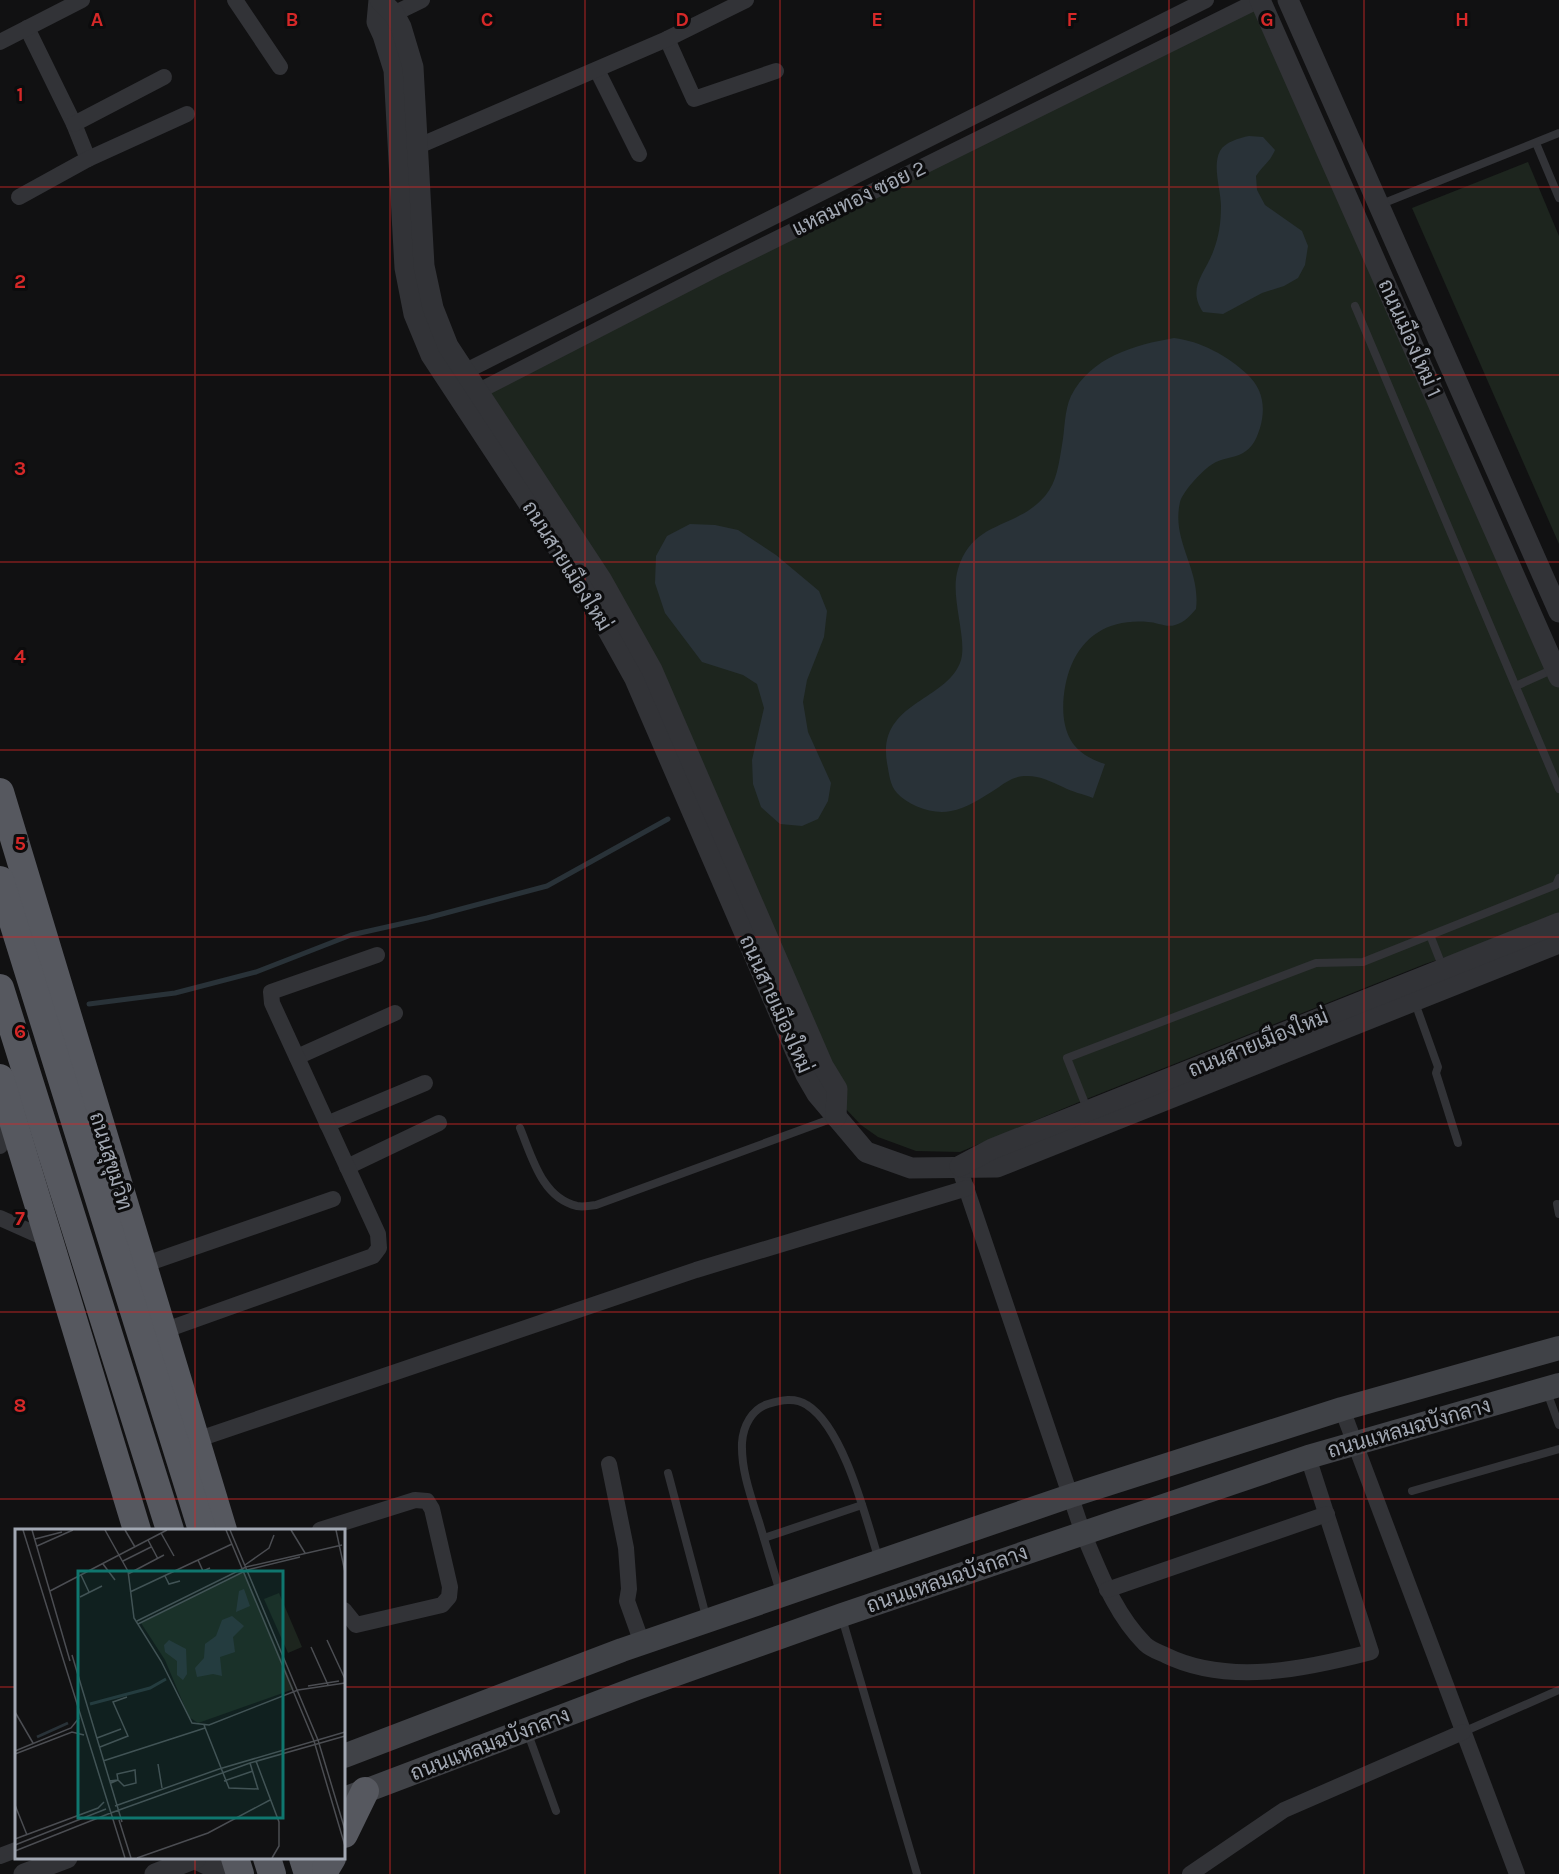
<svg xmlns="http://www.w3.org/2000/svg" width="1559" height="1874" font-family="Karla,Sarabun,sans-serif">
<style>
.green{fill:#1d251e}
.water{fill:#293238}
.lines{fill:none;stroke-linecap:round;stroke-linejoin:round}
.stream{stroke:#293238;stroke-width:5}
.service{stroke:#323337;stroke-width:8}
.minor{stroke:#323337;stroke-width:16}
.tertiary{stroke:#323337;stroke-width:21}
.secondary{stroke:#404247;stroke-width:24}
.trunk{stroke:#56585f;stroke-width:28}
.grid{fill:none;stroke:#d62828;stroke-width:1.5;stroke-opacity:0.55}
.labels{text-anchor:middle;dominant-baseline:central;stroke-width:6;stroke-linejoin:round;paint-order:stroke}
.street-label{font-size:21px;fill:#a2a8b3;stroke:#0c0c0d}
.inset-river{fill:none;stroke:#293238;stroke-width:3}
.inset-road{fill:none;stroke:#4b4d52;stroke-width:1.5}
.view{fill:#0f766e;fill-opacity:0.15;stroke:#0f766e;stroke-width:3}
.inset-edge{fill:none;stroke:#a2a8b3;stroke-width:3}
.grid-label{font-size:20px;text-anchor:middle;font-weight:bold;fill:#d62828;stroke:#0c0c0d;stroke-width:6;stroke-linejoin:round;paint-order:stroke}
</style>
<rect width="100%" height="100%" fill="#111112"/>
<g class="green">
<polygon points="1260,0 1559,677 1559,919 1425,964 1084,1100 960,1152 916,1151 878,1137 861,1125 845,1108 478,392"/>
<polygon points="1528,162 1559,236 1559,544 1412,208"/>
</g>
<g class="water">
<path d="M1249,136L1263,137L1275,150C1270,162 1263,165 1256,176L1257,190L1265,205L1302,231L1308,246L1305,265L1298,278L1284,286L1262,293L1223,314L1203,312C1187,288 1204,275 1213,252C1219,237 1221,222 1221,206C1221,190 1212,166 1220,151C1225,142 1239,138 1249,136Z"/>
<path d="M1174,338C1200,341 1228,356 1247,374C1263,389 1266,407 1260,428C1257,437 1254,445 1246,451C1237,458 1226,457 1216,462C1205,467 1183,491 1180,502C1171,542 1201,568 1196,609C1190,616 1185,622 1175,625C1167,628 1156,622 1148,622C1112,619 1085,633 1071,666C1064,683 1061,707 1065,725C1070,747 1084,757 1105,764L1093,798C1083,794 1072,792 1063,787C1050,781 1039,775 1024,776C1012,777 1005,783 996,789C983,797 966,809 951,811C933,815 909,806 897,793C890,786 889,773 887,763C877,703 944,702 960,663C969,641 949,597 958,569C973,519 1016,530 1045,496C1057,482 1059,463 1062,445C1065,430 1064,411 1071,396C1091,357 1134,345 1174,338Z"/>
<polygon points="690,524 715,525 738,530 776,555 819,591 827,611 824,637 807,680 803,702 808,732 831,783 828,801 818,819 802,826 780,824 761,807 753,784 752,760 764,708 757,684 743,675 702,662 665,613 655,583 656,556 667,536"/>
</g>
<g class="lines">
<polyline class="stream" points="89,1004 175,993 256,972 351,935 427,918 547,886 668,819"/>
<g class="service">
<polyline points="1536,143 1559,198"/>
<polyline points="1379,205 1559,133"/>
<polyline points="1355,306 1559,789"/>
<polyline points="1516,686 1556,668"/>
<polyline points="1430,935 1443,968"/>
<polyline points="1414,1000 1438,1067 1436,1073 1458,1143"/>
<polyline points="1088,1111 1067,1058 1316,963 1363,962 1556,885 1559,878"/>
<path d="M520,1128C532,1157 542,1198 577,1206C582,1207 590,1206 596,1205L836,1117"/>
<polyline points="1557,1204 1559,1214"/>
<polyline points="1547,1392 1559,1425"/>
<polyline points="668,1473 707,1620"/>
<polyline points="1412,1491 1559,1449"/>
<polyline points="764,1538 862,1505"/>
<path d="M780,1592C773,1569 766,1546 759,1522C751,1497 741,1470 742,1443C743,1426 752,1409 768,1404C781,1400 795,1397 807,1405C844,1428 866,1519 879,1560"/>
<polyline points="842,1618 917,1874"/>
<polyline points="527,1731 556,1811"/>
<polyline points="1463,1732 1559,1690"/>
</g>
<g class="minor">
<polyline points="235,0 280,67"/>
<polyline points="383,19 422,0"/>
<polyline points="27,28 74,124 88,159"/>
<polyline points="667,39 694,99 776,71"/>
<polyline points="0,42 82,0"/>
<polyline points="597,70 639,154"/>
<polyline points="74,124 164,77"/>
<polyline points="407,151 667,39 746,0"/>
<polyline points="19,197 88,159 187,114"/>
<polyline points="454,377 1206,0"/>
<polyline points="469,396 716,269 1259,0"/>
<polyline points="297,1057 395,1013"/>
<polyline points="327,1124 425,1083"/>
<polyline points="0,1146 8,1118"/>
<polyline points="347,1167 439,1123"/>
<path d="M959,1167L1083,1533C1100,1572 1114,1613 1145,1644C1150,1649 1158,1652 1165,1655C1228,1686 1306,1669 1371,1652L1308,1457"/>
<polyline points="0,1218 47,1239"/>
<polyline points="143,1265 333,1199"/>
<polyline points="163,1331 373,1256 379,1248 378,1234 272,1003 271,992 377,955"/>
<polyline points="1342,1409 1517,1874"/>
<polyline points="196,1440 696,1270 967,1188"/>
<polyline points="609,1464 626,1548 629,1589 627,1601 642,1643"/>
<polyline points="320,1530 415,1500 427,1501 432,1509 450,1587 449,1597 442,1605 356,1625 344,1610"/>
<polyline points="1107,1590 1327,1514"/>
<polyline points="0,1856 16,1850"/>
<polyline points="1190,1874 1284,1810 1463,1732"/>
</g>
<g class="tertiary">
<polyline points="379,0 377,22 383,35 394,70 405,268 414,314 431,355 585,589 635,679 806,1075 817,1094 866,1152 911,1168 997,1167 1559,943"/>
<polyline points="380,0 394,14 401,27 413,67 424,266 433,308 448,346 601,579 652,670 823,1066 837,1089 836,1117"/>
<polyline points="1260,0 1559,677"/>
<polyline points="1288,0 1559,612"/>
<polyline points="960,1166 992,1149 1559,923"/>
<polyline points="194,1858 227,1874"/>
<polyline points="24,1874 67,1858"/>
<polyline points="155,1874 196,1858"/>
</g>
<g class="secondary">
<polyline points="344,1756 622,1650 1070,1496 1342,1409 1559,1348"/>
<polyline points="344,1799 637,1688 842,1615 1308,1457 1559,1385"/>
</g>
<g class="trunk">
<polyline points="0,792 223,1530"/>
<polyline points="0,880 202,1530"/>
<polyline points="0,988 170,1530"/>
<polyline points="0,1078 137,1530"/>
<polyline points="344,1834 365,1791"/>
<polyline points="235,1858 240,1874"/>
<polyline points="267,1858 272,1874"/>
<polyline points="303,1858 308,1874"/>
<polyline points="326,1868 332,1858"/>
</g>
</g>
<path class="grid" d="M195,0V1530M390,0V1874M585,0V1874M780,0V1874M974,0V1874M1169,0V1874M1364,0V1874M0,187H1559M0,375H1559M0,562H1559M0,750H1559M0,937H1559M0,1124H1559M0,1312H1559M0,1499H1559M0,1687H16M344,1687H1559M195,1858V1874"/>
<g class="labels">
<g class="street-label">
<text transform="translate(859 198) rotate(-26)">แหลมทอง ซอย 2</text>
<text transform="translate(1410 338) rotate(66)">ถนนเมืองใหม่ 1</text>
<text transform="translate(567 566) rotate(58)">ถนนสายเมืองใหม่</text>
<text transform="translate(776 1004) rotate(66)">ถนนสายเมืองใหม่</text>
<text transform="translate(1258 1043) rotate(-22)">ถนนสายเมืองใหม่</text>
<text transform="translate(111 1161) rotate(73)">ถนนสุขุมวิท</text>
<text transform="translate(1409 1428) rotate(-16)">ถนนแหลมฉบังกลาง</text>
<text transform="translate(947 1579) rotate(-19)">ถนนแหลมฉบังกลาง</text>
<text transform="translate(490 1744) rotate(-21)">ถนนแหลมฉบังกลาง</text>
</g>
</g>
<g transform="translate(15 1529)">
<rect width="330" height="330" fill="#111112"/>
<path d="M229,42L279,160L183,194L174,188L150,131L126,94ZM264,64L287,118L273,124L249,70Z" fill="#1d251e"/>
<path d="M229,60L235,77L221,83L224,62ZM217,87L229,97L218,108L220,123L205,128L207,147L198,145L182,148L180,139L189,129L190,115L201,107L207,91ZM154,111L171,120L172,145L168,151L162,146V132L150,123L149,116Z" fill="#293238"/>
<path class="inset-river" d="M75,175L135,159L151,150M22,208L53,194"/>
<path class="inset-road" d="M8,1L110,329M17,1L55,132M90,1L114,44M110,1L120,18M211,1L299,212L330,317M215,1L303,211L330,301M276,1L290,24M321,1L330,43M146,4L159,27M20,10L47,3M133,11L143,30M22,17L58,1M183,31L188,42L195,39M108,32L136,18M88,35L100,51M230,36L254,19L259,6M113,42L119,89L146,132L177,194L194,196L283,161L330,154M113,45L149,26M66,46L74,63M150,47L154,55L165,52M35,62L152,1M115,63L217,15M65,68L87,57M122,92L231,38L327,16M123,95L232,41L285,28M312,111L330,150M296,118L313,156M57,126L107,293M293,157L324,152M0,183L18,214M189,196L214,259L243,260L235,234M82,209L106,200M85,218L113,207L98,173L112,168M0,222L56,199L64,189M0,225L57,203L69,206M88,232L190,199M241,232L264,293V317L257,329M143,235L147,259M94,252L103,251L109,257L121,254L120,241L102,245L103,251L96,254M209,252L238,242M0,276L12,306M100,277L204,240L330,203M93,285L235,234L330,207M104,291L116,329M0,310L83,279L89,273M0,316L91,280M0,322L93,285M122,329L193,304L255,271"/>
<path class="view" d="M63,42H268V289H63Z"/>
<rect width="330" height="330" class="inset-edge"/>
</g>
<g class="grid-label">
<text x="97" y="26">A</text>
<text x="292" y="26">B</text>
<text x="487" y="26">C</text>
<text x="682" y="26">D</text>
<text x="877" y="26">E</text>
<text x="1072" y="26">F</text>
<text x="1267" y="26">G</text>
<text x="1462" y="26">H</text>
<text x="20" y="101">1</text>
<text x="20" y="288">2</text>
<text x="20" y="475">3</text>
<text x="20" y="663">4</text>
<text x="20" y="850">5</text>
<text x="20" y="1038">6</text>
<text x="20" y="1225">7</text>
<text x="20" y="1412">8</text>
</g>
</svg>
